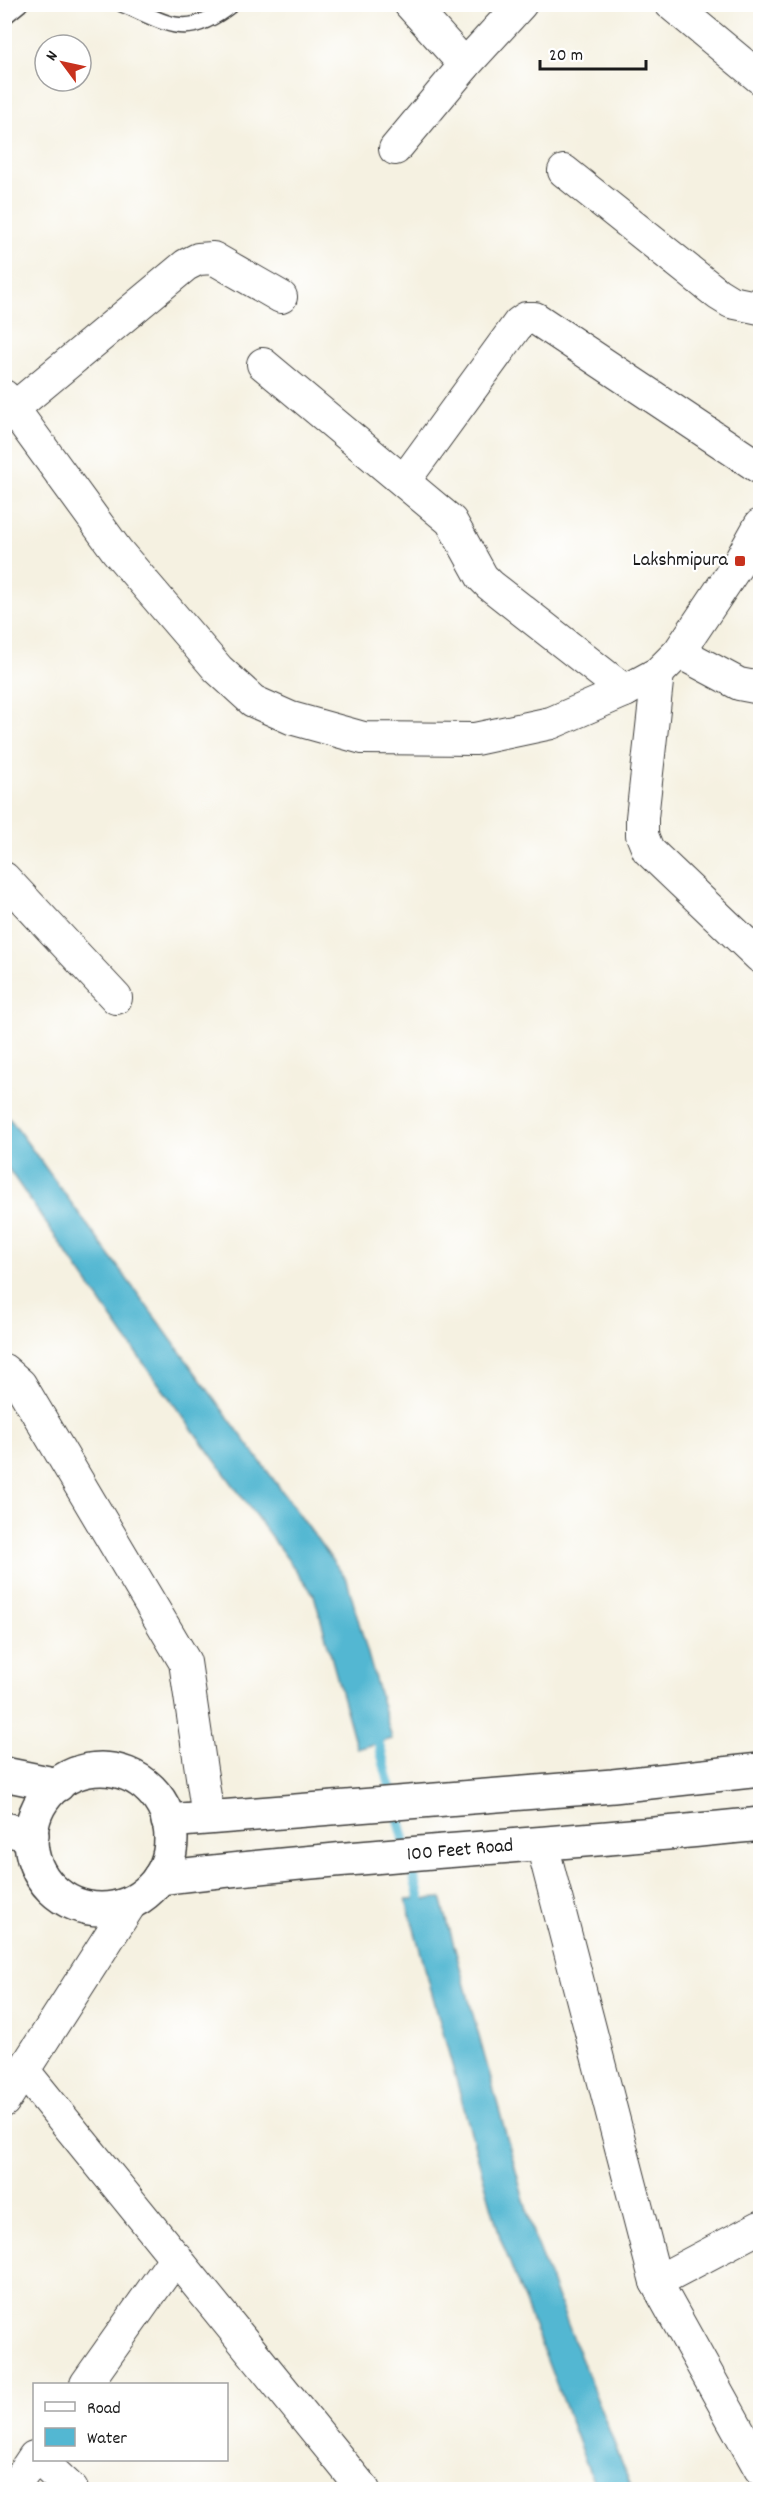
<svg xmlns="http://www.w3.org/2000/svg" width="765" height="2494" font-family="Dekko,sans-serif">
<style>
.water{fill:#53b7d2;stroke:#386a77;stroke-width:1.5}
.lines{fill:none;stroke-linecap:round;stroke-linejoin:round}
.stream{stroke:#53b7d2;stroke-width:10}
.lane-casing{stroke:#3d3c3a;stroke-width:18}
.street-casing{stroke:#3d3c3a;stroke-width:34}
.secondary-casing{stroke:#3d3c3a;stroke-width:36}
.lane{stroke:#fff;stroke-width:15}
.street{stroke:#fff;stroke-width:32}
.secondary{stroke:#fff;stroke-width:33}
.poi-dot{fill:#c8321e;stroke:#fff;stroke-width:2}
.labels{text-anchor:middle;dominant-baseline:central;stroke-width:4.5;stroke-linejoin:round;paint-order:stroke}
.poi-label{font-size:20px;fill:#1c1c1c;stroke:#fff;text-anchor:end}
.street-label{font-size:20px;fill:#1c1c1c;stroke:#fff}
</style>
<rect width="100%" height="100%" fill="#fff"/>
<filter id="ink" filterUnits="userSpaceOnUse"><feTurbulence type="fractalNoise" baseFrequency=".0167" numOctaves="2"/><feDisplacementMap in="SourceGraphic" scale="12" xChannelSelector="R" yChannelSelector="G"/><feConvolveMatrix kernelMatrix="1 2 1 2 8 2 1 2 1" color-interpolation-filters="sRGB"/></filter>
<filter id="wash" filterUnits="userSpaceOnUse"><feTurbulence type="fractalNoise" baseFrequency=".008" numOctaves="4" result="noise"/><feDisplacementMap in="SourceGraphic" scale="24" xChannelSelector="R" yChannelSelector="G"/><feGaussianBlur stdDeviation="1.35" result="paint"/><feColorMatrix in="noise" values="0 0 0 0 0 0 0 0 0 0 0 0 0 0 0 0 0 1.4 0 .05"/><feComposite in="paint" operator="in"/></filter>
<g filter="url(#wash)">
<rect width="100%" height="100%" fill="#f5f1e1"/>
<g class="water">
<polygon points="4,1111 347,1580 392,1739 357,1749 314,1595 134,1350 5,1164"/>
<polygon points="441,1898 535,2240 632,2489 596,2489 500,2237 406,1900"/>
</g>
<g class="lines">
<polyline class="stream" points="375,1729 423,1911"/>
</g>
</g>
<g filter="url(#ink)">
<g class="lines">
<defs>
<g id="lane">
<path d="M122,4C170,24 185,41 232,4"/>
<polyline points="4,17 20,4"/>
</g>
<g id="street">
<polyline points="410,4 465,65"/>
<polyline points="671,4 760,78"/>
<polyline points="395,149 465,65 521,4"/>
<polyline points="564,171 718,294 731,302 760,308"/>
<polyline points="263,364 451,521 482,577 490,585 625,691"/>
<polyline points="4,396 117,551 218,669 253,701 291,718 363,738 475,739 551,723 625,691 658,673 679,652 740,561 760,525"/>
<polyline points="14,408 186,265 198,259 213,258 281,297"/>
<polyline points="404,481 519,323 526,318 535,318 760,468"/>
<polyline points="679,652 739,684 760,688"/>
<polyline points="658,673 642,818 642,835 648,850 760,957"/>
<polyline points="4,878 116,998"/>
<polyline points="4,1370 20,1384 185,1662 208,1817"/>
<polyline points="542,1844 656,2282 760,2469"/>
<polyline points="24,2071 364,2490"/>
<polyline points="4,2101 131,1903"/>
<polyline points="656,2282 760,2227"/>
<polyline points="86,2384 176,2257"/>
<polyline points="40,2460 72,2490"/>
<polyline points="12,2490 34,2457"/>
</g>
<g id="secondary">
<circle cx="101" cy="1839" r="70"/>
<polyline points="4,1774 58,1785"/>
<polyline points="168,1821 613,1786 760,1770"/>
<polyline points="4,1829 32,1835"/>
<path d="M159,1878C359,1854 560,1845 760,1824"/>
</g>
</defs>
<use href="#lane" class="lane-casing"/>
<use href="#street" class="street-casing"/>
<use href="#secondary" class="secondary-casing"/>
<use href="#lane" class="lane"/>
<use href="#street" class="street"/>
<use href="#secondary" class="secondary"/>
</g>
</g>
<rect class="poi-dot" x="734" y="555" width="12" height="12" rx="3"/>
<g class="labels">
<g class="poi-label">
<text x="728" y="561">Lakshmipura</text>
</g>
<g class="street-label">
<text transform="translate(460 1851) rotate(-5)">100 Feet Road</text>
</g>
</g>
<rect width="765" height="2494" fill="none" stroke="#fff" stroke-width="24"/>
<rect x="33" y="2383" width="195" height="78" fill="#ffffff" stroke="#a4a4a4" stroke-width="1.5"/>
<rect x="45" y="2402" width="30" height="9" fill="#ffffff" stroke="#a4a4a4" stroke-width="1.5"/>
<text x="87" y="2413" font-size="18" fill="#1c1c1c">Road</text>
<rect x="45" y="2428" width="30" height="18" fill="#53b7d2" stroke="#a4a4a4" stroke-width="1.5"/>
<text x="87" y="2443" font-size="18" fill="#1c1c1c">Water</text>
<g transform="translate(63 63) rotate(303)"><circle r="28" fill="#ffffff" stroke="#a4a4a4" stroke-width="1.5"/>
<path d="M0-4.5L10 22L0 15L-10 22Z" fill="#c8321e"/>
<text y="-9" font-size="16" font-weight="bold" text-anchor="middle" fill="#1c1c1c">N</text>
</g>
<path d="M540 60v9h106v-9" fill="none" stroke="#1c1c1c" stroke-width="3"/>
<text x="549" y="60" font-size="18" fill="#1c1c1c" stroke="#ffffff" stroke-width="4.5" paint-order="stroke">20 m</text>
</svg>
